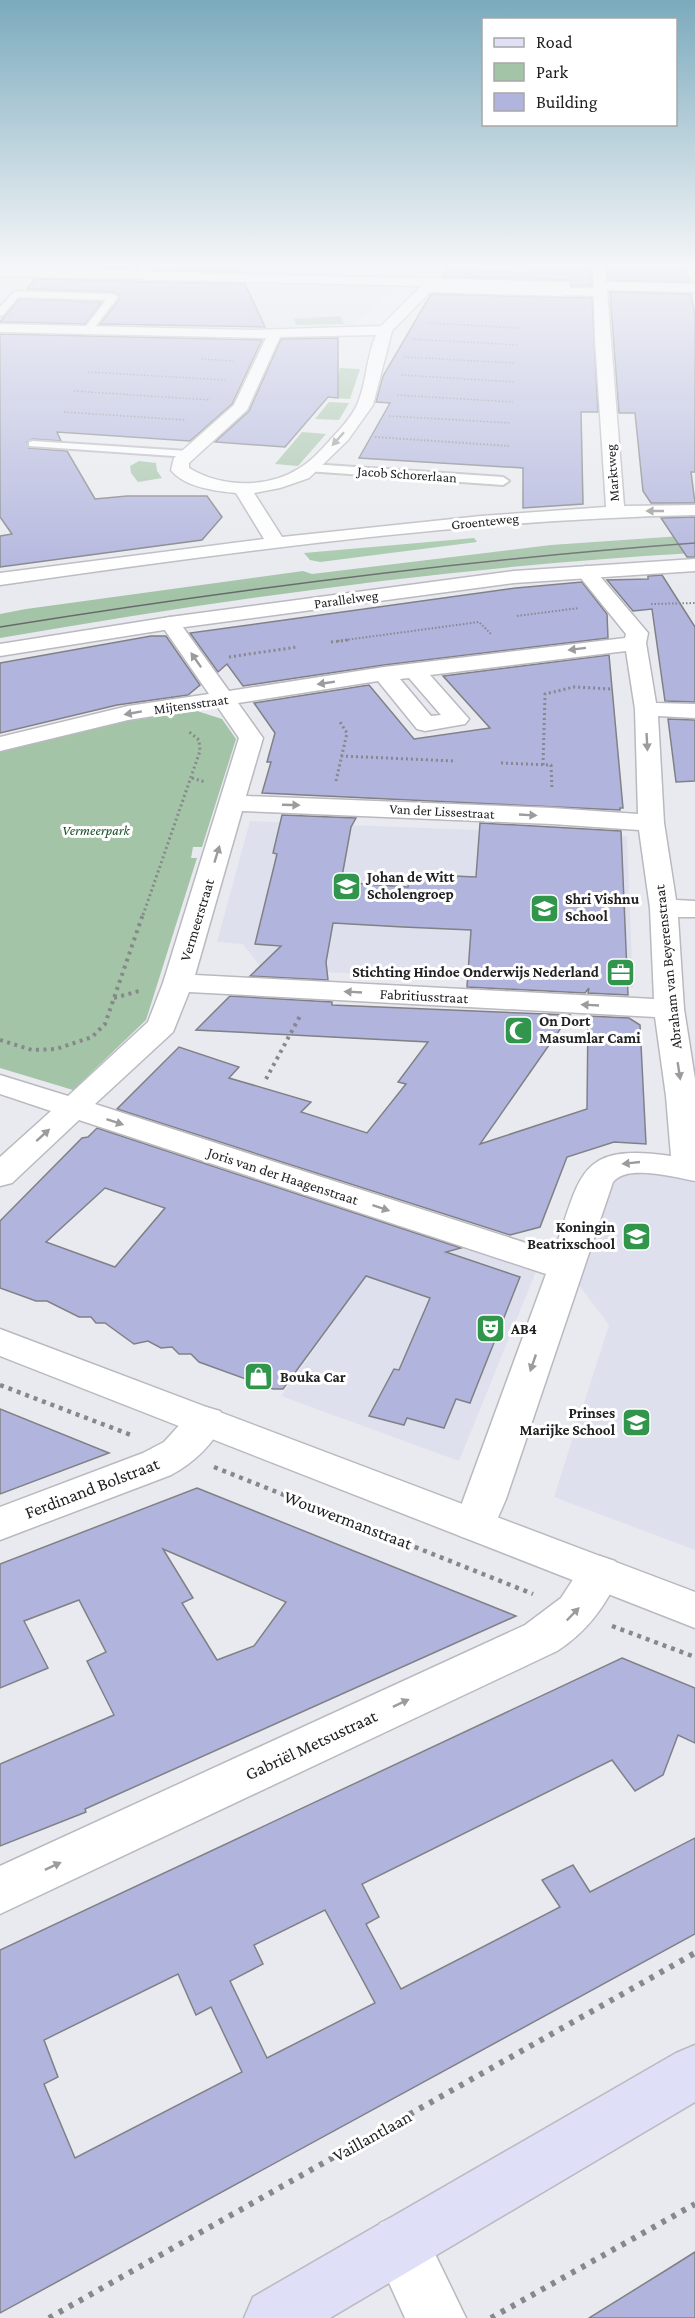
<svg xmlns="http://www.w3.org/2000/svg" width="695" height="2318" font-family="'Crimson Pro',serif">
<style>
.built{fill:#dfe0ee}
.green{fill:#a4c4a8}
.forest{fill:#a3c7a8}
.building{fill:#b1b4dd;stroke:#808186;stroke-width:1.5;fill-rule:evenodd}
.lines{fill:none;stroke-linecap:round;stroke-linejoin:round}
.service-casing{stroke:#b9b9bf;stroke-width:4}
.pedestrian-casing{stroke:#b9b9bf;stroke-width:3}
.minor-casing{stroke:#b9b9bf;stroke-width:3}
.tertiary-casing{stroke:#b9b9bf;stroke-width:3}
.secondary-casing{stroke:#b9b9bf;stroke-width:3}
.path-far5{stroke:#87888c;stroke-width:1.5;stroke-dasharray:1.5 2;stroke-linecap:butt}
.path-far4{stroke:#87888c;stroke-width:2;stroke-dasharray:1.5 2;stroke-linecap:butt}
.path-far3{stroke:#87888c;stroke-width:3;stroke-dasharray:2 3;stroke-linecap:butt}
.path-far2{stroke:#87888c;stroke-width:4;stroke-dasharray:3 4.5;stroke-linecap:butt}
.path-far1{stroke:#87888c;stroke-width:4.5;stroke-dasharray:4 5;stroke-linecap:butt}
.path{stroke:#87888c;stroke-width:6;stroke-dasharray:4.5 7;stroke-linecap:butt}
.service{fill:#fff;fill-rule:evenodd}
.pedestrian{fill:#fff;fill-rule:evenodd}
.minor{fill:#fff;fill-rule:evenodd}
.tertiary{fill:#fff;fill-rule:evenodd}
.secondary{fill:#dfe0f7;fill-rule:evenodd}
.tram{stroke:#68696c;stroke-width:1.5}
.oneway{fill:#9c9c9c}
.labels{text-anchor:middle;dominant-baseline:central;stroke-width:6;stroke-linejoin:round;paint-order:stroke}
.far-street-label{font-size:14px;fill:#222224;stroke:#fff}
.far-park-label{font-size:14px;font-style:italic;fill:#1b5028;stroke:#fff}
.poi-label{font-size:15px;font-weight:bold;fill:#222224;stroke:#fff;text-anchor:start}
.street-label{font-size:15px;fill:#222224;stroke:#fff}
.near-street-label{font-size:18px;fill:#222224;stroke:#fff}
</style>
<rect width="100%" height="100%" fill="#e9eaef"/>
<g class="built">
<polygon points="185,281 398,286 356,325 250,329 143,328"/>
<polygon points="250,821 627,836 633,988 262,969 243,944 217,942"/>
<polygon points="606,1168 695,1170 695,1550 554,1497 609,1325 566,1268"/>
<polygon points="408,1217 537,1269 459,1461 281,1396"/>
</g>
<g class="green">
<polygon points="341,316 344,324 296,325 294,319"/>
<polygon points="340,368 360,369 350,399 334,398"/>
<polygon points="329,402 349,403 339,420 315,419"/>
<polygon points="302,432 326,434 298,466 275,464"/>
<polygon points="139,461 156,463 157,471 162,478 138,482 131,473 130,466"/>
<path d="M681,536L695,553C462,566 230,598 0,638V614L26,609L303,571L312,574L551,545Z"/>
<polygon points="197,711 222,719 236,739 202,847 193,847 191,858 197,858 146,1020 73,1090 0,1068 0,752 127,721"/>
</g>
<polygon class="forest" points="474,538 477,542 320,562 310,560 304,553"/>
<g class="building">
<polygon points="73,264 138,264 136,269 71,267"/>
<polygon points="156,264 237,266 240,272 153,270"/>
<polygon points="449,264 460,264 468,270 526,273 533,269 533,264 591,264 591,286 572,286 569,280 442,277"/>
<polygon points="607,264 686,264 689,282 608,280"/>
<polygon points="35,279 245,284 265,327 100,324 120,298 119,295 113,292 27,289"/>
<polygon points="610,292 691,294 695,315 695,472 691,472 695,503 651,503 643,491 635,413 619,413"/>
<polygon points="431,294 592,298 598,412 581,412 583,504 523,508 523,468 359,458 390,403 376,402 383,376"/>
<polygon points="19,299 102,302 85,324 0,322"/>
<polygon points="0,334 262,340 232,404 190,441 57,432 61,441 33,439 27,442 29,448 67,451 95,499 127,496 207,496 222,517 202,540 0,567 0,536 12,534 0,517"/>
<polygon points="338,338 338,398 328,397 285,447 215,442 249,411 281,339"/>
<polygon points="695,517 695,557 687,557 661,518"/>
<polygon points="662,575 695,627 695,702 665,701 652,609 633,611 607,580 648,579 648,576"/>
<polygon points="582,582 607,614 608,638 384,665 243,686 227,664 218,672 190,633 516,588"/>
<polygon points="151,636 166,636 200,685 188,695 117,705 0,733 0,663"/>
<polygon points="609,655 623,808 620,808 620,810 262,793 271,762 267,762 275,733 254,703 369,685 414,739 490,728 443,676"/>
<polygon points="668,719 695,720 695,781 676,782"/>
<polygon points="282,815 356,818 351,827 341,882 378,885 408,887 410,874 476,877 480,823 621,831 628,995 588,993 589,988 585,993 467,987 471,930 403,927 333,923 326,962 328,980 250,976 281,946 255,944 277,854 273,853"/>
<polygon points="230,996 332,1002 332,1005 570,1015 480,1144 587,1109 588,1016 629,1018 640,1025 646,1144 614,1142 567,1157 540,1227 510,1235 117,1109 179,1047 239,1067 229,1078 311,1102 301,1112 367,1133 406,1084 398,1082 428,1042 196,1030"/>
<path d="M97,1128L461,1248L446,1252L520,1277L470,1403L456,1399L444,1428L407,1418L404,1425L369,1416L394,1369L399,1370L430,1298L366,1276L283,1389H273L199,1362L191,1354H179L172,1347L161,1348L148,1341L134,1344L105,1323H96L91,1317H79L47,1301H36L0,1288V1221L82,1138L88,1137ZM105,1188L165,1208L115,1267L46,1242Z"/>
<polygon points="0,1409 109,1453 0,1494"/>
<path d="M197,1488L516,1616L85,1809L86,1812L0,1846V1764L114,1715L87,1661L106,1652L79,1600L24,1621L48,1668L0,1688V1564ZM163,1549L286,1602L254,1646L217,1660L182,1603L193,1598Z"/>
<path d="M622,1658L695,1688V1743L678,1735L663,1775L635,1791L612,1760L362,1884L379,1917L366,1924L401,1989L560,1907L542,1880L573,1865L590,1892L695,1838V1934L0,2313V1950ZM325,1910L375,2003L267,2058L230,1981L263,1964L254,1945ZM178,1974L196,2015L211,2007L242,2072L75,2158L44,2084L58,2077L44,2040Z"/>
<polygon points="695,2252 695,2318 589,2318 668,2269"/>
</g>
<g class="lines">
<defs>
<g id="service">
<polygon points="62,264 71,264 63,275 57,275 56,273"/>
<polygon points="15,291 113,294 118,297 91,332 88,333 83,330 106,300 18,297 3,315 0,316 0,307"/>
<polygon points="33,441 188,451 194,454 188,457 29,446 29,442"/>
<polygon points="311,464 503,477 509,481 503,485 307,471 305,468"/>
</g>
<g id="pedestrian">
<polygon points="141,264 154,264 146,278 141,279 135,275"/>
<polygon points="462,264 530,264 532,267 526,271 468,268"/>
<polygon points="564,288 601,288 608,292 601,296 559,295 557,292"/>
</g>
<g id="minor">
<path d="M593,264H605L606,282L695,284V292L607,290L624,506L695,505V515C463,520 230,552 0,585V573L264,539L236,493C215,491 184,487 171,470L174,458L234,405L266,338L0,332V324L252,330L381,326L421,286L0,276V268L569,282L571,292L564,296L430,292L392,331L373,405L348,440L309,478L280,488L254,493L282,537L481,516L606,507L595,339ZM376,335C366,357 367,383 357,405C351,418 341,428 332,438C322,449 311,462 298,469C266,489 220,487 189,468V463L247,410L280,337Z"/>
<path d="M586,566L593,568L648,633L646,643L656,703L695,704V718L658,716L664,823L676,900L695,901V917H678L684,1009L695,1079V1181C674,1177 627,1164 613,1182L506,1499L490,1536L475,1541L460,1536L454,1525L546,1274L79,1120L12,1183L0,1186V1157L51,1111L0,1094V1075L68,1096L148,1022L163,983L239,738L217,706L128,720L0,751V737L128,706L209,694L160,623L163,619L170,617L177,619L229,691L384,667L625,638L626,634L576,572L579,568ZM626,651L635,709L638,814L552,808L246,796L263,738L238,703L378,681L417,729L425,731L465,724L469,719L430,675ZM409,678L441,715L431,716L400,679ZM242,811L552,824L639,830L650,908L654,999L195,975ZM189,992L655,1017L666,1096L671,1156C577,1142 581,1176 554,1252L95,1104L173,1032Z"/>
<path d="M206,1407L220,1411L225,1421C212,1445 195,1462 171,1475L0,1540V1507L143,1453L164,1442L192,1411Z"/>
<path d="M600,1556L615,1561L621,1573C605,1606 588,1631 557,1651L0,1914V1866L525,1625L561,1598L585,1561Z"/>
<polygon points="400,2214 420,2223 466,2318 405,2318 371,2243 380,2223"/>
</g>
<g id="tertiary">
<polygon points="695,559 695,571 514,583 170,629 0,656 0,644 170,617 514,571"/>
<polygon points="0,1329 695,1592 695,1628 0,1356"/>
</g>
<polygon id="secondary" points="695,2045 695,2102 330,2318 244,2318 253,2297 676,2053"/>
</defs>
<use href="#service" class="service-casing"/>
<use href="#pedestrian" class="pedestrian-casing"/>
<use href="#minor" class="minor-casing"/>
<use href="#tertiary" class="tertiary-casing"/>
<use href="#secondary" class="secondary-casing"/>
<g class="path-far5">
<polyline points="429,323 518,328"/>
<polyline points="411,339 518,345"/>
<polyline points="404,357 514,363"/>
<polyline points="201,359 233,361"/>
<polyline points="88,372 225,380"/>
<polyline points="401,375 514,382"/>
<polyline points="74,391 211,400"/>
<polyline points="397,395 513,402"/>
<polyline points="64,412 186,420"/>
<polyline points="389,416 511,423"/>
</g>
<g class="path-far4">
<polyline points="375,437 509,446"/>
<polyline points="651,604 695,603"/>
<polyline points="517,616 579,608"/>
<polyline points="338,641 479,622 491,634"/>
</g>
<g class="path-far3">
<polyline points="331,642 349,640"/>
<polyline points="229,657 297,647"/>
<polyline points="341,756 454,761"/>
<polyline points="501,763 551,765 552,789"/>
<polyline points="543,765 545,694 574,687 612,689"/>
<polyline points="192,778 205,782"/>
<polyline points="336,781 347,733 340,722"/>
<polyline points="143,915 200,751 199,740 188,731"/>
</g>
<g class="path-far2">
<polyline points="114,998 139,991"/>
<polyline points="0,1040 32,1050 56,1049 92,1037 105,1024 143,914"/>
<polyline points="266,1079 300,1016"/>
</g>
<g class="path-far1">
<polyline points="0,1385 131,1435"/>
<polyline points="214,1467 533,1594"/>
<polyline points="612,1626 695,1657"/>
</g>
<g class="path">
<polyline points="49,2318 695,1953"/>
<polyline points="491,2318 695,2204"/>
</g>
<use href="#service" class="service"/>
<use href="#pedestrian" class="pedestrian"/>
<use href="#minor" class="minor"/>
<use href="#tertiary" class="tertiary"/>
<use href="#secondary" class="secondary"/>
<path class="tram" d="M0,627C231,590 462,560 695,543"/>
</g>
<defs><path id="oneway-solid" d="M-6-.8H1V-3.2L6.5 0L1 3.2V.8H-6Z" transform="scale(1.5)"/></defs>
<g class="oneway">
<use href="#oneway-solid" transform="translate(338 439) rotate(132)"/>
<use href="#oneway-solid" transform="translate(655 511) rotate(180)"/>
<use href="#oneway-solid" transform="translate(577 649) rotate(173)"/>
<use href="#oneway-solid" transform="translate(196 660) rotate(-125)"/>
<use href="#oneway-solid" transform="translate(326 683) rotate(171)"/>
<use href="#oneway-solid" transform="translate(133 713) rotate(170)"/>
<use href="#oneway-solid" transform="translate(647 742) rotate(87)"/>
<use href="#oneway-solid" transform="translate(291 805) rotate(2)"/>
<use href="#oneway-solid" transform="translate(528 815) rotate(3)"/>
<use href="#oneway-solid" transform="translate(217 854) rotate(-73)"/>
<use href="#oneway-solid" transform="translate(353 992) rotate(-177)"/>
<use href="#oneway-solid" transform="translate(590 1005) rotate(-177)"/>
<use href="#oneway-solid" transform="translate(679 1071) rotate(81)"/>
<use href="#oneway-solid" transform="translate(115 1122) rotate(18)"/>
<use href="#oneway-solid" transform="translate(43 1135) rotate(-42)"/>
<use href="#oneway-solid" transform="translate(631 1163) rotate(174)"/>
<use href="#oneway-solid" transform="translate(381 1208) rotate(18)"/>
<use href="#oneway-solid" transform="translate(533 1363) rotate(109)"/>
<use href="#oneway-solid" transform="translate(573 1614) rotate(-46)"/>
<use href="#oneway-solid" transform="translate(401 1703) rotate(-25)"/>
<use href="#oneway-solid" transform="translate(53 1866) rotate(-25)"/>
</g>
<linearGradient id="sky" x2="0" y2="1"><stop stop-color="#7baabd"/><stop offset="0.45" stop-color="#f5f6f8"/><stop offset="1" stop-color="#f5f6f8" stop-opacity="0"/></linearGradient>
<rect width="695" height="589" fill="url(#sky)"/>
<defs>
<symbol id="school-square" viewBox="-11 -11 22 22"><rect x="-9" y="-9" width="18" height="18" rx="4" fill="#31964c" stroke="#fff"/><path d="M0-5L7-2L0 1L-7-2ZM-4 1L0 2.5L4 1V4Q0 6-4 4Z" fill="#fff"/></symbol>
<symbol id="office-square" viewBox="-11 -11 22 22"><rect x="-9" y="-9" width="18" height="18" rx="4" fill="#31964c" stroke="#fff"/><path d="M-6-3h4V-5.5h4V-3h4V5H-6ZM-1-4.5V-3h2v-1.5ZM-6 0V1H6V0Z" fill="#fff"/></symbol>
<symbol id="mosque-square" viewBox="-11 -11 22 22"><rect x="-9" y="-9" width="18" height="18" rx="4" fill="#31964c" stroke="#fff"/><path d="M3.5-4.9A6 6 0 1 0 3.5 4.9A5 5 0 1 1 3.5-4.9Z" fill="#fff"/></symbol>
<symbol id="theatre-square" viewBox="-11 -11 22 22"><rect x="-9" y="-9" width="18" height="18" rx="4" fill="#31964c" stroke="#fff"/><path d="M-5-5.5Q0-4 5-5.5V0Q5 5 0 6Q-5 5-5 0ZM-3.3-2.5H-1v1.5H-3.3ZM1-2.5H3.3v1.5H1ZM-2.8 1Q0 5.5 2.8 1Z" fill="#fff"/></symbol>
<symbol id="shop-square" viewBox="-11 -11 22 22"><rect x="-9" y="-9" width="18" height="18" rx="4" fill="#31964c" stroke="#fff"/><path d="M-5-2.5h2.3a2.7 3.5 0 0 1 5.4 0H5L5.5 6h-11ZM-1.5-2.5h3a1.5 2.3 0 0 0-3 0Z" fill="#fff"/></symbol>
</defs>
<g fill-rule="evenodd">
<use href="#school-square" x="330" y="870" width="33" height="33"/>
<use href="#school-square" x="528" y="892" width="33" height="33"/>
<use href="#office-square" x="604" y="956" width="33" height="33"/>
<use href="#mosque-square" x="502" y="1014" width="33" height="33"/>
<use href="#school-square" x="620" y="1220" width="33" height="33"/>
<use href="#theatre-square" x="474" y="1312" width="33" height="33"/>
<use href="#shop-square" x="242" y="1360" width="33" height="33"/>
<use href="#school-square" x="620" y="1406" width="33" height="33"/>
</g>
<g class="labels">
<g class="far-street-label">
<text transform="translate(612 473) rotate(-94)">Marktweg</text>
<text transform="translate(407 474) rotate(4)">Jacob Schorerlaan</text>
<text transform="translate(485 521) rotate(-6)">Groenteweg</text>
<text transform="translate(346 599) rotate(-8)">Parallelweg</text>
<text transform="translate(191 704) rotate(-8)">Mijtensstraat</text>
<text transform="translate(442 811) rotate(3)">Van der Lissestraat</text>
</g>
<g class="far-park-label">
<text x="96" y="830">Vermeerpark</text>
</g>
<g class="poi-label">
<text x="367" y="877">Johan de Witt<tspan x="367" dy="17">Scholengroep</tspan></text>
<text x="565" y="899">Shri Vishnu<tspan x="565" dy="17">School</tspan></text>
<text x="599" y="972" text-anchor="end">Stichting Hindoe Onderwijs Nederland</text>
<text x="539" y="1021">On Dort<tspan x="539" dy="17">Masumlar Cami</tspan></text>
<text x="615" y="1227" text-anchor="end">Koningin<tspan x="615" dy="17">Beatrixschool</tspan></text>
<text x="511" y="1329">AB4</text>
<text x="280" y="1377">Bouka Car</text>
<text x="615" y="1413" text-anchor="end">Prinses<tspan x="615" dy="17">Marijke School</tspan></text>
</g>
<g class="street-label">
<text transform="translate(197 920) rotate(-73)">Vermeerstraat</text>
<text transform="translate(668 967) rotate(-96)">Abraham van Beyerenstraat</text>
<text transform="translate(424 996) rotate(3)">Fabritiusstraat</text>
<text transform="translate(283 1176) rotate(18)">Joris van der Haagenstraat</text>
</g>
<g class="near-street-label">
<text transform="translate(92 1488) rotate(-21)">Ferdinand Bolstraat</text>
<text transform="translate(348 1520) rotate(21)">Wouwermanstraat</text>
<text transform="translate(311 1745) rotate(-25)">Gabriël Metsustraat</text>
<text transform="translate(372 2136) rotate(-29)">Vaillantlaan</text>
</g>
</g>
<rect x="482" y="18" width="195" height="108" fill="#ffffff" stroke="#a7a7a7" stroke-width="1.5"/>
<rect x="494" y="38" width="30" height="9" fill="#dfe0f7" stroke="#a7a7a7" stroke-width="1.5"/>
<text x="536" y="48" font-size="18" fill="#222224">Road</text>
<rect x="494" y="63" width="30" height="18" fill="#a4c4a8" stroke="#a7a7a7" stroke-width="1.5"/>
<text x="536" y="78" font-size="18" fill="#222224">Park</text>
<rect x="494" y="93" width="30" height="18" fill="#b1b4dd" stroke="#a7a7a7" stroke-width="1.5"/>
<text x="536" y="108" font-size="18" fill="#222224">Building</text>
</svg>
